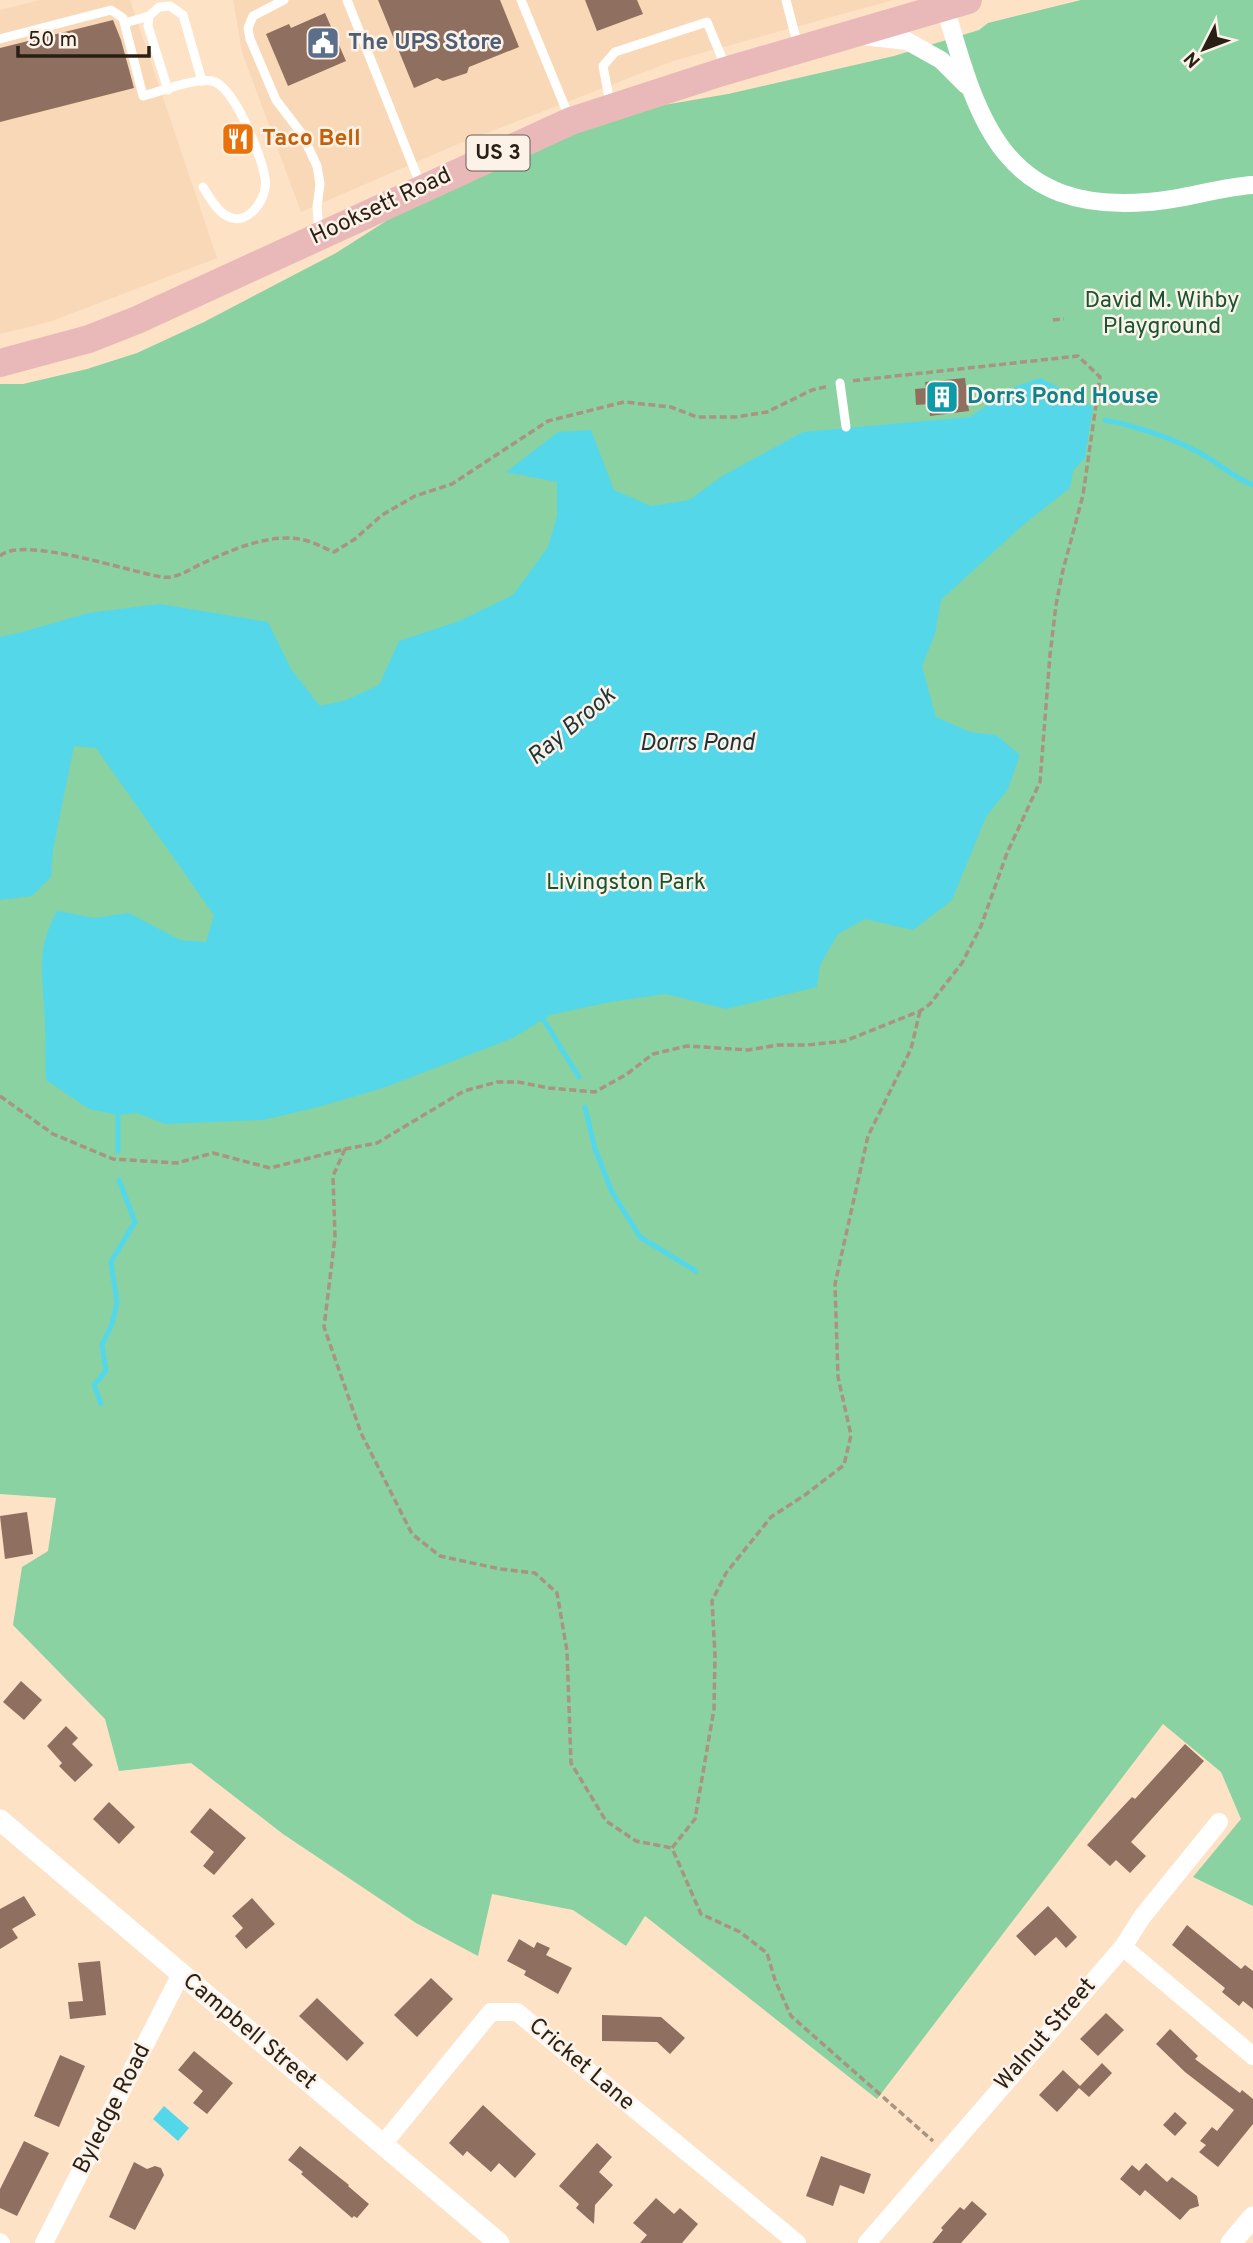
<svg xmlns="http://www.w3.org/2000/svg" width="1253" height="2243" font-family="Overpass,sans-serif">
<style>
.built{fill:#f8d8b6}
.green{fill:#8ad2a2}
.water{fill:#55d7ea}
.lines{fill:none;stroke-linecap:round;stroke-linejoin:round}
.stream{stroke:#55d7ea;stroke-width:5}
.building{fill:#8f6f60}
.path{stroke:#a8947f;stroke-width:3.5;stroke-dasharray:7 3.5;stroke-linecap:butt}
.service{stroke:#fff;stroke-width:9}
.minor{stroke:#fff;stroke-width:18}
.tertiary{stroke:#fff;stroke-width:21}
.primary{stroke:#e8b9b8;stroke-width:28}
.labels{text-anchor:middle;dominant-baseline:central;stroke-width:5;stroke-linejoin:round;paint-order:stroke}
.shield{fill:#fdf2e7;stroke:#695e54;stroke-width:2}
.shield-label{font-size:21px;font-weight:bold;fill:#291f15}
.service-label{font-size:23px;font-weight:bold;fill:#4e5e75;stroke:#fdf2e7;text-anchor:start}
.food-label{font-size:23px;font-weight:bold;fill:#c56008;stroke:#fdf2e7;text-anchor:start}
.street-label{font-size:23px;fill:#291f15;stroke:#fdf2e7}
.park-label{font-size:23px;fill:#165532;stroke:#fdf2e7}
.culture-label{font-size:23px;font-weight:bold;fill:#0d838f;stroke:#fdf2e7;text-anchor:start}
.water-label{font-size:24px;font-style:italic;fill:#1d3337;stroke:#fdf2e7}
</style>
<rect width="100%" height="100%" fill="#fde2c6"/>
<g class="built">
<polygon points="40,0 130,0 217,258 49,322 0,334 0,10"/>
<polygon points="233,0 893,0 673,61 458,144 301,212 242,52"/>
</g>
<polygon class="green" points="1081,0 1253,0 1253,1906 1193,1877 1241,1819 1221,1772 1163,1724 877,2099 645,1916 626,1946 573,1910 492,1894 478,1956 416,1923 283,1834 191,1763 119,1771 105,1719 13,1625 22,1567 48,1551 56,1498 0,1494 0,384 23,384 87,369 137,353 204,322 336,253 477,163 571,121 728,94 894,56 979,30 988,23"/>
<g class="water">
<path d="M1041,378L1093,407L1085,458L1073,471L1070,488L1023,525L941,600L935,634L922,666L936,717L970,732L996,735L1020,755L1008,789L986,817L952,900L913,930L865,919L838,934L820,965L817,987L726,1009L666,994L610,1002L550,1015L513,1038L383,1088L318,1107L263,1120L165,1124L137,1113L118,1115L89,1109L46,1080C45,1056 46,1031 44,1007C42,967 37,948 57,911L95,918L129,913L180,940L206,942L214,915L96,748L74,746L53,850L51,877L32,896L0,900V637L26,631L88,613L160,604L268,622L291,669L320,706L346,700L379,685L399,641L459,621L513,595L548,547L557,516V482L506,472L558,432L591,430L614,490L651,506L689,500L724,475L803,432L970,417L1016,386Z"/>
<polygon points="164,2106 189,2128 178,2141 153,2119"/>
</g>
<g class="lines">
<g class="stream">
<path d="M1105,420C1139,427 1176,439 1207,457C1223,467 1235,478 1253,485"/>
<polyline points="540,1014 579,1077"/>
<polyline points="585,1107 595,1149 612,1192 640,1237 696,1271"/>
<polyline points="118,1151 118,1115 121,1110"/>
<polyline points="101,1404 94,1385 106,1371 102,1345 112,1324 117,1302 111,1262 135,1222 119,1180"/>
</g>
</g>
<g class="building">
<polygon points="378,0 500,0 519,47 469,67 467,73 443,81 437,78 414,88"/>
<polygon points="585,0 637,0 643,14 597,31"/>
<polygon points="325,13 346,61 288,86 266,34 289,24 291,28"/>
<polygon points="113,20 121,40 134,88 0,122 0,48"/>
<polygon points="965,378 969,411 930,416 929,404 916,405 915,389 926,388 925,382"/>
<polygon points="27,1512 33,1554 5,1559 0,1516"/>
<polygon points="21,1681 42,1700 24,1720 3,1702"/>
<polygon points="66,1726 78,1738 72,1744 93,1765 75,1782 59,1766 62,1763 47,1746"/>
<polygon points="1185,1744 1204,1761 1131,1842 1146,1856 1130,1873 1116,1860 1110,1866 1087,1845 1132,1797 1135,1799"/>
<polygon points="109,1802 135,1827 119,1844 93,1819"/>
<polygon points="210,1808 246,1838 214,1875 203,1866 214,1852 190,1832"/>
<polygon points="24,1896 36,1915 12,1929 18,1938 0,1949 0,1909"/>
<polygon points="252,1898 275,1924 246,1949 235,1936 243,1928 232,1916"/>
<polygon points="1048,1906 1077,1937 1066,1948 1056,1937 1035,1956 1016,1936"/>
<polygon points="1187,1925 1241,1969 1245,1965 1253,1971 1253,2009 1243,2001 1239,2006 1222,1992 1225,1988 1172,1945"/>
<polygon points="519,1939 534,1948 537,1942 550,1948 546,1955 572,1968 558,1994 524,1975 526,1971 507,1961"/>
<polygon points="100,1961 106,2015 70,2019 68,2002 83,2001 78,1963"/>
<polygon points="431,1978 453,1999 417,2037 394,2015"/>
<polygon points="317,1998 364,2043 347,2061 299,2016"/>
<polygon points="1106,2013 1124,2030 1098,2056 1080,2039"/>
<polygon points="602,2015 661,2017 685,2038 670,2054 657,2042 602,2041"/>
<polygon points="1170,2029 1198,2056 1195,2059 1240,2093 1242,2090 1253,2099 1253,2124 1218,2167 1199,2152 1206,2145 1200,2141 1212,2127 1217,2131 1234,2110 1185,2072 1156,2044"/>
<polygon points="194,2051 233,2083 207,2114 193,2103 203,2091 178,2070"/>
<polygon points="60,2055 85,2066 59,2127 34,2116"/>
<polygon points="1102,2063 1112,2073 1089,2097 1079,2088 1057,2112 1039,2095 1063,2070 1080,2086"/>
<polygon points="483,2105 536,2154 515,2178 499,2163 491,2172 467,2151 463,2156 449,2143"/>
<polygon points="1175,2112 1187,2123 1175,2136 1163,2125"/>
<polygon points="24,2141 49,2153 17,2216 0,2208 0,2189"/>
<polygon points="597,2143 612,2157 599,2172 613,2185 595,2205 594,2224 576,2208 579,2204 559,2186"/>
<polygon points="300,2146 349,2185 348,2186 369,2204 357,2218 354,2216 352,2218 301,2174 303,2172 288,2160"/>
<polygon points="821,2156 871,2174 864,2194 840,2185 833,2206 806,2196"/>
<polygon points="134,2162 147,2169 155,2166 161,2168 164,2175 135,2230 109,2217"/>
<polygon points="1146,2163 1167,2182 1172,2177 1197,2196 1199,2206 1190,2209 1180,2220 1145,2190 1140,2196 1120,2179 1132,2165 1139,2171"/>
<polygon points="656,2198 674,2214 680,2208 698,2224 682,2243 640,2243 647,2235 633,2223"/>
<polygon points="972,2201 987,2214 961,2243 932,2243 943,2230 941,2228 960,2207 964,2210"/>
</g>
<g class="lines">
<g class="path">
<polyline points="1053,320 1064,319"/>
<path d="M0,556C22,535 130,572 162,577C177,579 188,570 201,564C231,550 271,532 304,540C314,542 324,548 334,552L355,539L382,515L415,496L452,484L548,421L624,402L671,407L697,417H736L767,412L812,390L829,386"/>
<polyline points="920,1011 911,1049 868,1136 835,1284 838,1377 851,1435 844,1465 805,1495 771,1517 726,1573 712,1601 715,1655 714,1709 695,1819 672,1848 701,1914 740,1932 767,1953 775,1980 791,2016 933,2141"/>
<polyline points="0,1096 53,1134 113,1159 177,1163 213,1153 270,1168 345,1149 377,1143 464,1091 497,1082 518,1082 549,1088 595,1092 627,1074 653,1054 687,1046 748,1050 778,1045 807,1045 845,1041 920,1011 930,1004 962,963 981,926 1007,853 1040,782 1050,655 1056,605 1062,574 1083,495 1100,377 1078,356 850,381"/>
<polyline points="345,1149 333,1176 335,1237 324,1327 361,1433 412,1534 440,1556 500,1569 535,1573 557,1593 567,1651 571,1763 606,1821 636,1841 672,1848"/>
</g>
<g class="service">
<polyline points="284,0 253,16 248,28 250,39 276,100 302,134 317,166 320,184 317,207 319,233"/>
<polyline points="347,0 421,186"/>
<polyline points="521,0 570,119"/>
<polyline points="786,0 798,46"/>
<polyline points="125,23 149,16"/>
<path d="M0,39L111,10L123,18L143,96C161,91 195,78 212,81C234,85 262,157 265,178C269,196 249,228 227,216C217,211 209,197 203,187"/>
<polyline points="168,90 148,26 149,16 159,7 170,6 183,15 202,81"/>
<polyline points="610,103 603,66 615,52 707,22 726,68"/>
<polyline points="840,383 846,427"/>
</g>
<g class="minor">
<path d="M943,0C977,117 1000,214 1148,202C1184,200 1218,187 1253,185"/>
<polyline points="863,36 907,41 941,60 966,85"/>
<polyline points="1123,1947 1253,2056"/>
<polyline points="383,2144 491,2012 517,2012 797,2243"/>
<polyline points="0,2242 1,2243"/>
<polyline points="44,2243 181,1974"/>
<polyline points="867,2243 1123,1947 1142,1917 1219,1822"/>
</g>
<g class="tertiary">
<polyline points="0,1820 499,2243"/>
<polyline points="1231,2243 1253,2217"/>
</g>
<polyline class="primary" points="0,363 89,339 137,320 571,121 722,72 968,0"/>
</g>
<defs>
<symbol id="civic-square" viewBox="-11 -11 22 22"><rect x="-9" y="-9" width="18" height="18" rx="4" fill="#5c6f8a" stroke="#fdf2e7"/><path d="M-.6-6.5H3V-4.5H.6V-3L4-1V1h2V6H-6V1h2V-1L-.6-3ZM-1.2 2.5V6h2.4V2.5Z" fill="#fff"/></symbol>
<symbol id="restaurant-square" viewBox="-11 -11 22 22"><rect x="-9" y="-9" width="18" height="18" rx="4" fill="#e8710a" stroke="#fdf2e7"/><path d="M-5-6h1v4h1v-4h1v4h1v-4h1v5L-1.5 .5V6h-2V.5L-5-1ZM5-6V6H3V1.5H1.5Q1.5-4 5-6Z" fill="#fff"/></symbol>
<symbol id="building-square" viewBox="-11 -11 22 22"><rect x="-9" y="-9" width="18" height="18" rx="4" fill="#0f9aa8" stroke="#fdf2e7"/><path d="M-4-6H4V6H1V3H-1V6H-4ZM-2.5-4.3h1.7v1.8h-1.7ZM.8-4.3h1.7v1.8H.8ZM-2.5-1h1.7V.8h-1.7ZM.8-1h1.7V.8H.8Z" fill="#fff"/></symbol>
</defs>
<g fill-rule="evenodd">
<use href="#civic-square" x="304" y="24" width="38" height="38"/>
<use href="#restaurant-square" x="219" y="120" width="38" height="38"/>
<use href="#building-square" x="923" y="378" width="38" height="38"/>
</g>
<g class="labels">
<rect class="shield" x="466.5" y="135.5" width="63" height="35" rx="5"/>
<g class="shield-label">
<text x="498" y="153">US 3</text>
</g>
<g class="service-label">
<text x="348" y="43">The UPS Store</text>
</g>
<g class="food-label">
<text x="262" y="139">Taco Bell</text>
</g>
<g class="street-label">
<text transform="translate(381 207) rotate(-25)">Hooksett Road</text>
<text transform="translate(249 2032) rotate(40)">Campbell Street</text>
<text transform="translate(1046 2035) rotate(-49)">Walnut Street</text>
<text transform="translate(581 2065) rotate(40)">Cricket Lane</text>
<text transform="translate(113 2109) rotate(-63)">Byledge Road</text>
</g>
<g class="park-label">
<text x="1162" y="301">David M. Wihby<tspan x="1162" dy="26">Playground</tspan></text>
<text x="626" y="883">Livingston Park</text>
</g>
<g class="culture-label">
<text x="967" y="397">Dorrs Pond House</text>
</g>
<g class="water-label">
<text transform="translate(572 727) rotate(-40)">Ray Brook</text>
<text x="697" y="744">Dorrs Pond</text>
</g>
</g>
<g transform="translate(1204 49) rotate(228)" stroke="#fdf2e7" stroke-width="5" paint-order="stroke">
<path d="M0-5L12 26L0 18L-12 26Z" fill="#291f15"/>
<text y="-10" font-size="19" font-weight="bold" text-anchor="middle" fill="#291f15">N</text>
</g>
<path d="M18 46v10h131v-10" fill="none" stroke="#291f15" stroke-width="3.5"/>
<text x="28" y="46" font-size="21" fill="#291f15" stroke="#fdf2e7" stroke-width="5" paint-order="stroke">50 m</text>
</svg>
